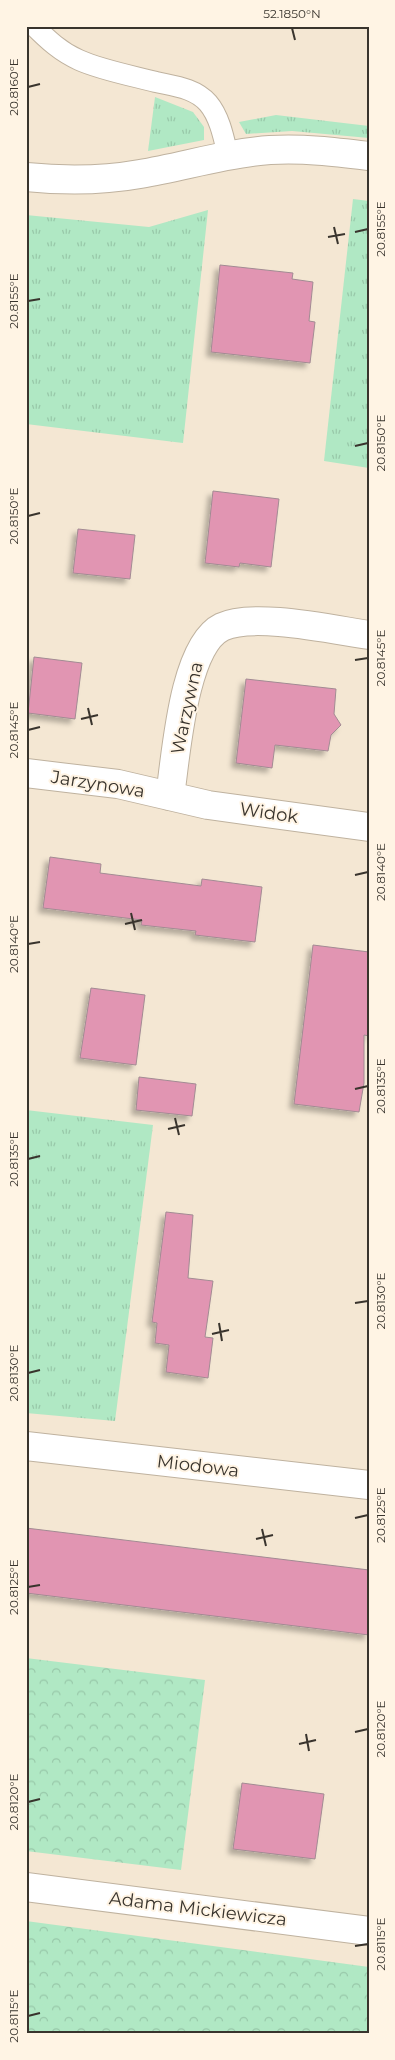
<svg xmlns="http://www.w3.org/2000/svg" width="395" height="2060" font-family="Montserrat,sans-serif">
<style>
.grass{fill:url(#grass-tufts)}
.forest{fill:url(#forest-crowns)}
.building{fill:#e195b2;stroke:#a28b93;filter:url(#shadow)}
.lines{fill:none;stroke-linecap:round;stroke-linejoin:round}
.service-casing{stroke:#bfb29f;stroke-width:22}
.minor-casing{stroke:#bfb29f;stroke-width:30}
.service{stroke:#fff;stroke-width:20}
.minor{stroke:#fff;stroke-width:28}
.ticks{fill:none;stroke:#39342d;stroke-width:2}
.labels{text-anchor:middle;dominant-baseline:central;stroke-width:4;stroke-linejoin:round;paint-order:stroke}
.street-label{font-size:18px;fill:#39342d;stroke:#fff4e4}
.neatline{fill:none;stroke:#39342d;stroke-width:2}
.ticks-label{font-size:12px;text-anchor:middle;fill:#39342d}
</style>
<defs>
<pattern id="grass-tufts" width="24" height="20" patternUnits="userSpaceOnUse" patternTransform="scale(1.25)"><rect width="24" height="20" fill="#b0e8c4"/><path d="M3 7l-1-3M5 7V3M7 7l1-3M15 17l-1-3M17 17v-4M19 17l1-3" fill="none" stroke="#98c8a9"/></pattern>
<pattern id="forest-crowns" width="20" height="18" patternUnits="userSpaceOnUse" patternTransform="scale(1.25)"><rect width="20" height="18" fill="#b0e8c4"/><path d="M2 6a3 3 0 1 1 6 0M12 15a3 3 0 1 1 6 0" fill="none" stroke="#98c8a9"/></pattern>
<filter id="shadow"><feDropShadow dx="-4.5" dy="4.5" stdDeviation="2.5" flood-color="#0004"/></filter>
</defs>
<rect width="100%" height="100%" fill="#f4e7d3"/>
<g class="grass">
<polygon points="155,97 193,112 204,127 204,140 148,151"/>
<polygon points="276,115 369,126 369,138 292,131 246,134 239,122"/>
<polygon points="353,199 369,201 369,468 324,461"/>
<polygon points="208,210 183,443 26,424 26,215 149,227"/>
<polygon points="26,1110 153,1125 115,1421 26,1413"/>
</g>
<g class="forest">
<polygon points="26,1658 205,1680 181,1870 26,1851"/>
<polygon points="26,1921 369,1967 369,2034 26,2034"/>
</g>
<g class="building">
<polygon points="220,265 293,273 292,279 313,282 309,321 315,322 310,363 211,352"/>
<polygon points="213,491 279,499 271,567 240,563 239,567 205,563"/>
<polygon points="78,529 135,535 130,579 73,573"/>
<polygon points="34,657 82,663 75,719 28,713"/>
<polygon points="246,679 336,689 334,714 341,725 331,735 328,751 275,745 272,768 236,763"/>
<polygon points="50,857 101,864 100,873 201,886 202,879 262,887 255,942 195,935 196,931 141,925 142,920 43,908"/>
<polygon points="313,945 369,952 369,1036 364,1035 364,1083 359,1112 294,1104"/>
<polygon points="91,988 145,995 136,1065 80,1058"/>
<polygon points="139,1077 196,1084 192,1116 136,1110"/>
<polygon points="166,1212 193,1215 188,1278 213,1281 205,1337 213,1338 208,1378 166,1372 169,1345 155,1343 157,1323 152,1322"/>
<polygon points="26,1528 369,1570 369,1635 26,1593"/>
<polygon points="242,1783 324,1794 315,1859 233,1849"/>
</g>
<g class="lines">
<defs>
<path id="service" d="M34,26C48,40 61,52 79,60C101,70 133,76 156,82C174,86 195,88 208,103C220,117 224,139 228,156"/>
<g id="minor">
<path d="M26,177C65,181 101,181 140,174C183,167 226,153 270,150C304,148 336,152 369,156"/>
<polyline points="26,773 118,784 208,805 369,827"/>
<path d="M170,796C176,756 183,646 222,627C253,612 334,630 369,635"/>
<polyline points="26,1446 369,1485"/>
<polyline points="26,1887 369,1931"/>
</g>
</defs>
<use href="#service" class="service-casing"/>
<use href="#minor" class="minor-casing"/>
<use href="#service" class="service"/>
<use href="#minor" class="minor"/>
</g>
<path class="ticks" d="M292,28L295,40M28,87L40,84M334,227L338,244M355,232L368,229M328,237L345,234M28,301L40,299M355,446L368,443M28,516L40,513M355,660L368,658M88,708L92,725M81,719L98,715M28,730L40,727M355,875L368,872M131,913L135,930M125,924L142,920M28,944L40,942M355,1089L368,1086M175,1118L179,1135M168,1129L185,1125M28,1159L40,1156M355,1303L368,1301M219,1323L222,1341M212,1334L229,1330M28,1373L40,1370M355,1518L368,1515M262,1529L266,1546M256,1539L273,1535M28,1587L40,1585M355,1732L368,1729M306,1734L309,1751M299,1744L316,1740M28,1802L40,1799M355,1946L368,1944M28,2016L40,2013"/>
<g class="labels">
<g class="street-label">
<text transform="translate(187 708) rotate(-78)">Warzywna</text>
<text transform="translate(98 784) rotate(9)">Jarzynowa</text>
<text transform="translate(269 813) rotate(8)">Widok</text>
<text transform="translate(198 1466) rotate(7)">Miodowa</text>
<text transform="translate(198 1909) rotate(7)">Adama Mickiewicza</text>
</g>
</g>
<rect width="395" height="2060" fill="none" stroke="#fff4e4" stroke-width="55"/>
<rect x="28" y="28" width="340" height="2004" class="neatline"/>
<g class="ticks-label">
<text x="292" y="18">52.1850°N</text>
<text transform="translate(14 87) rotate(-90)" y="4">20.8160°E</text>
<text transform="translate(381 229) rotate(-90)" y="4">20.8155°E</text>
<text transform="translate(14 301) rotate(-90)" y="4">20.8155°E</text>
<text transform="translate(381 443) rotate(-90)" y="4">20.8150°E</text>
<text transform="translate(14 516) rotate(-90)" y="4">20.8150°E</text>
<text transform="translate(381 658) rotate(-90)" y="4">20.8145°E</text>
<text transform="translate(14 730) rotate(-90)" y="4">20.8145°E</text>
<text transform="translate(381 872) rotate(-90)" y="4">20.8140°E</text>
<text transform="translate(14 944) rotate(-90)" y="4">20.8140°E</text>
<text transform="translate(381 1086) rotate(-90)" y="4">20.8135°E</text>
<text transform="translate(14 1159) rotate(-90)" y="4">20.8135°E</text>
<text transform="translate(381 1301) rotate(-90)" y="4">20.8130°E</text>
<text transform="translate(14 1373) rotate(-90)" y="4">20.8130°E</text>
<text transform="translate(381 1515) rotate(-90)" y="4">20.8125°E</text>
<text transform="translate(14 1587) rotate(-90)" y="4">20.8125°E</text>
<text transform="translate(381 1729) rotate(-90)" y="4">20.8120°E</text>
<text transform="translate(14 1802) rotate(-90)" y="4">20.8120°E</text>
<text transform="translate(381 1944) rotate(-90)" y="4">20.8115°E</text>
<text transform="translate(14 2016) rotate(-90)" y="4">20.8115°E</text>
</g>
</svg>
